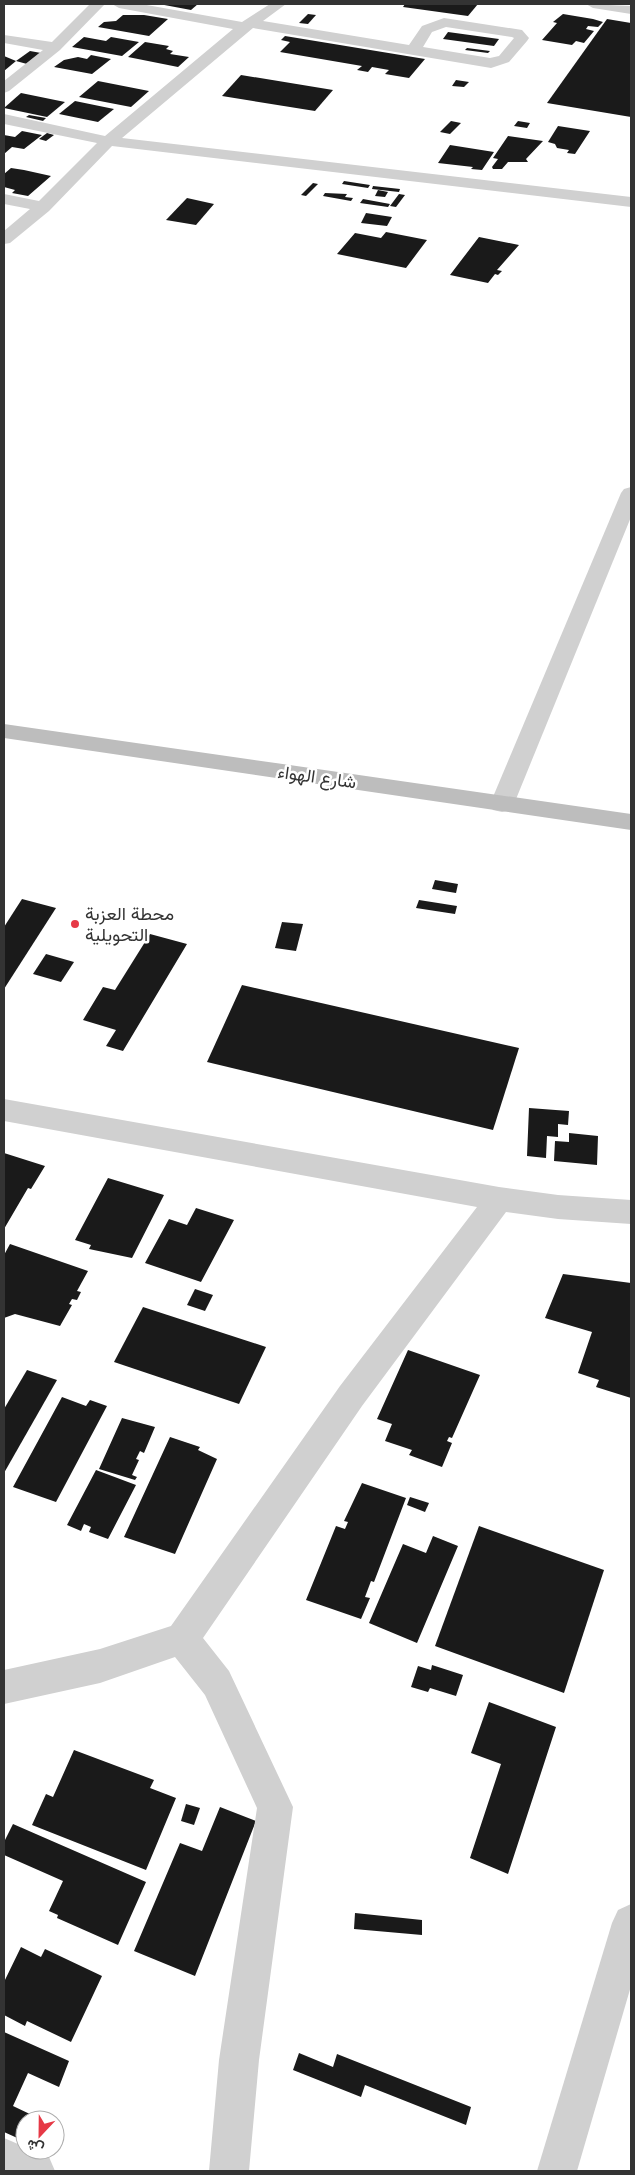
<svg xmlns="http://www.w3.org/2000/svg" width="635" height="2175" font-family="Helvetica,Vazirmatn,sans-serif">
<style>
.building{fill:#1a1a1a}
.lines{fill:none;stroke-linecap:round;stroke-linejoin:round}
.street{fill:#d0d0d0;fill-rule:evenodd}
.secondary{fill:#bdbdbd;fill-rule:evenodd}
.poi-dot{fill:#e63946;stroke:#fff;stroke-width:2}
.labels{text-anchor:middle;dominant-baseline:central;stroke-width:5;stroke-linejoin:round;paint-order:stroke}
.street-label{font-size:18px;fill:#333;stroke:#fff}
.poi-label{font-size:18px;fill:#333;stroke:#fff;text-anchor:start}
</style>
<rect width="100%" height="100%" fill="#fff"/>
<g class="building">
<polygon points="159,4 198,4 191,10"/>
<polygon points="405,4 478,4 468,16 403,7"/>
<polygon points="308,14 316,15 308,24 299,23"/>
<polygon points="563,14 593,19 603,22 598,27 588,26 586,29 594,31 584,43 576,41 572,45 542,40 557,23 553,22"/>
<polygon points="123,15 144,15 168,19 149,36 98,27 104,22 116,21"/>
<polygon points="607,19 631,23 631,117 547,103"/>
<polygon points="448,32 499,39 494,46 443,39"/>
<polygon points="285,36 425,59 409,78 385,74 389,70 372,67 368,72 357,70 362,66 280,52 290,42 281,40"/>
<polygon points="84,37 106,41 111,37 139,42 122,56 72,47"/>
<polygon points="145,42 169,46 166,49 173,51 170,54 189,57 178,67 128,57"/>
<polygon points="467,48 490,51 488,53 465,50"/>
<polygon points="30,51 41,53 27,64 16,61"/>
<polygon points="91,55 111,59 92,74 54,67 64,60 78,57 87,59"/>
<polygon points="4,56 16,61 4,71"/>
<polygon points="241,75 333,90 315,111 222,96"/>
<polygon points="456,80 469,82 464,87 452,86"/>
<polygon points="98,81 149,91 131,107 79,97"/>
<polygon points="21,93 65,102 47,117 4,108"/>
<polygon points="75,101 114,109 98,122 59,114"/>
<polygon points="29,115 46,118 43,121 26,117"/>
<polygon points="451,121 461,123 450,134 440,132"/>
<polygon points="518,121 530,123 527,128 514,126"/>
<polygon points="558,126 590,131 575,154 567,153 569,150 557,148 555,144 548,142"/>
<polygon points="22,131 42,135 24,149 12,147 4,154 4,135 15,137"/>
<polygon points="47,133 54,135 46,141 39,139"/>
<polygon points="508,136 543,141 526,159 528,162 508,162 502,169 493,169 492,167 498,159 493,158"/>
<polygon points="450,145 494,152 482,170 471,169 473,167 438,163"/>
<polygon points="11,168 24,170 51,176 28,196 12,193 15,190 4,187 4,174"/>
<polygon points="344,181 370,185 368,188 342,184"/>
<polygon points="313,183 318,184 306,196 301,195"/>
<polygon points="373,186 400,189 399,192 372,189"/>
<polygon points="378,190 388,192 385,197 375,196"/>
<polygon points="325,193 347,194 345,197 353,198 351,201 323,196"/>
<polygon points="399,194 405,195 396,207 390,206"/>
<polygon points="187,198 214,204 196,225 166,220"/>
<polygon points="363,199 390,204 388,207 360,203"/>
<polygon points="366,213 392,217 387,226 361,223"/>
<polygon points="386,232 427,240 406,268 337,254 355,233 381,238"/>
<polygon points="479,237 519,245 497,270 502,271 498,275 495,274 488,283 450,275"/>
<polygon points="435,880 458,884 456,893 432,889"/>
<polygon points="22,899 56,908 4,989 4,927"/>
<polygon points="419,900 457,906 455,914 416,908"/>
<polygon points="282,922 303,924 296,951 275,948"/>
<polygon points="150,934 187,944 123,1051 106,1046 116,1030 83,1020 103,987 115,990"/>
<polygon points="46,954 74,962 61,982 33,974"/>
<polygon points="242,985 519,1048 493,1130 207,1062"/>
<polygon points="529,1108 569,1111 568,1125 558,1124 558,1137 547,1136 546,1158 527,1156"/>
<polygon points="569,1133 598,1136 597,1165 554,1161 555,1141 569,1142"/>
<polygon points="4,1153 45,1166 31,1189 28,1188 4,1229"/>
<polygon points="108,1178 164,1195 132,1258 89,1249 91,1245 75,1240"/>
<polygon points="196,1208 234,1220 201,1282 145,1263 169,1219 187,1225"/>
<polygon points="10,1244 88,1271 77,1291 81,1292 77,1300 72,1299 69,1304 72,1305 60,1326 15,1314 4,1318 4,1255"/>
<polygon points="563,1274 631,1283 631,1398 596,1387 599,1380 578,1373 592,1332 545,1318"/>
<polygon points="195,1289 213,1295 205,1311 187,1305"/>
<polygon points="143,1307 266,1347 239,1404 114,1362"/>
<polygon points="408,1350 480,1375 452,1438 449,1437 447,1441 452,1443 442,1467 409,1455 412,1450 385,1441 392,1424 377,1419"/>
<polygon points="27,1370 57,1380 4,1473 4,1409"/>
<polygon points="62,1397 86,1406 90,1400 107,1406 56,1502 13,1487"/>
<polygon points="122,1418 155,1427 144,1453 140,1451 136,1459 139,1460 132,1475 137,1477 135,1480 99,1469"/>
<polygon points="170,1437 200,1447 198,1450 217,1459 175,1554 124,1537"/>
<polygon points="96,1470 136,1485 108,1539 89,1532 91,1527 84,1524 81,1531 67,1525"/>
<polygon points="362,1483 406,1498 374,1582 371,1581 365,1597 370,1598 361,1619 306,1600 336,1526 345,1529 348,1522 344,1521"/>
<polygon points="410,1497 429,1503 425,1512 407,1505"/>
<polygon points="479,1526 604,1570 564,1693 435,1646"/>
<polygon points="433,1536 458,1546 417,1643 369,1623 403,1544 426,1553"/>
<polygon points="432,1665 463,1675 456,1696 430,1688 428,1692 411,1687 418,1666 431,1670"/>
<polygon points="489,1702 556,1727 508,1874 470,1858 501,1764 471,1753"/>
<polygon points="74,1750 154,1780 150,1788 176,1798 146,1870 32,1825 46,1794 53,1797"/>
<polygon points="186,1804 200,1808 194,1825 181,1821"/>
<polygon points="220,1807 256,1821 195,1976 134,1951 180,1843 202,1851"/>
<polygon points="13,1824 146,1882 118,1945 57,1918 58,1915 49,1911 63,1881 4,1855 4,1842"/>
<polygon points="355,1913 422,1920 422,1935 354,1929"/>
<polygon points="21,1947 41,1957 45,1949 102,1976 71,2042 27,2021 25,2026 4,2015 4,1982"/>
<polygon points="4,2032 69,2061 59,2087 28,2073 13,2106 34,2116 33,2120 25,2120 24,2141 4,2132"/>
<polygon points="299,2053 333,2067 337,2054 471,2107 466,2125 365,2085 361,2097 293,2070"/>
</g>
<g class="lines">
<g class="street">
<polygon points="90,4 105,4 60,50 9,91 4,93 4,81 43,50 4,43 4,35 52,42"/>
<path d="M112,4H141L242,22L270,4H286L263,21L409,45L422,26L444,18L522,30L529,38L527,41L509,62L491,68L253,28L122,138L631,197V207L112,146L49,211L10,243L4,244V231L30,209L4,204V194L39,201L97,143L4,124V114L105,136L233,29L119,8ZM446,27L512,37L514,38L499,56L490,58L423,47L432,32Z"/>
<polygon points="586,4 631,6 631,14 593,8"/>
<polygon points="631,487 631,517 514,804 511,810 502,812 493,810 490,804 621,493 624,489"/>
<polygon points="4,1099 499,1187 558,1195 631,1200 631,1224 558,1219 506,1212 362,1406 203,1638 229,1671 293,1807 259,2060 249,2171 209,2171 219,2060 257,1808 205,1695 175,1657 100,1683 4,1704 4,1670 100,1649 171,1626 340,1386 477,1207 4,1121"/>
<polygon points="631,1904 631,1986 577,2171 537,2171 612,1923 618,1910"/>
<polygon points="4,2138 25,2147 25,2150 33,2150 49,2157 55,2171 4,2171"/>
</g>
<polygon class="secondary" points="4,724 631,814 631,830 4,738"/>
</g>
<circle class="poi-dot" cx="75" cy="924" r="5"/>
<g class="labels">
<g class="street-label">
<text transform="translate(317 777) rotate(8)">شارع الهواء</text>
</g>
<g class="poi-label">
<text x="85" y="914">محطة العزبة<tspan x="85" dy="21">التحويلية</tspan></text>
</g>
</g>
<rect width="635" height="2175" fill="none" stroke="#333333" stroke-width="10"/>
<g transform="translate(40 2135) rotate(202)"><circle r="24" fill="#ffffff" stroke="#adadad"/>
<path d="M0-4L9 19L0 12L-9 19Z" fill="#e63946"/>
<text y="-8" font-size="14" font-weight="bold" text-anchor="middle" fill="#333333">ش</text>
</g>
</svg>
